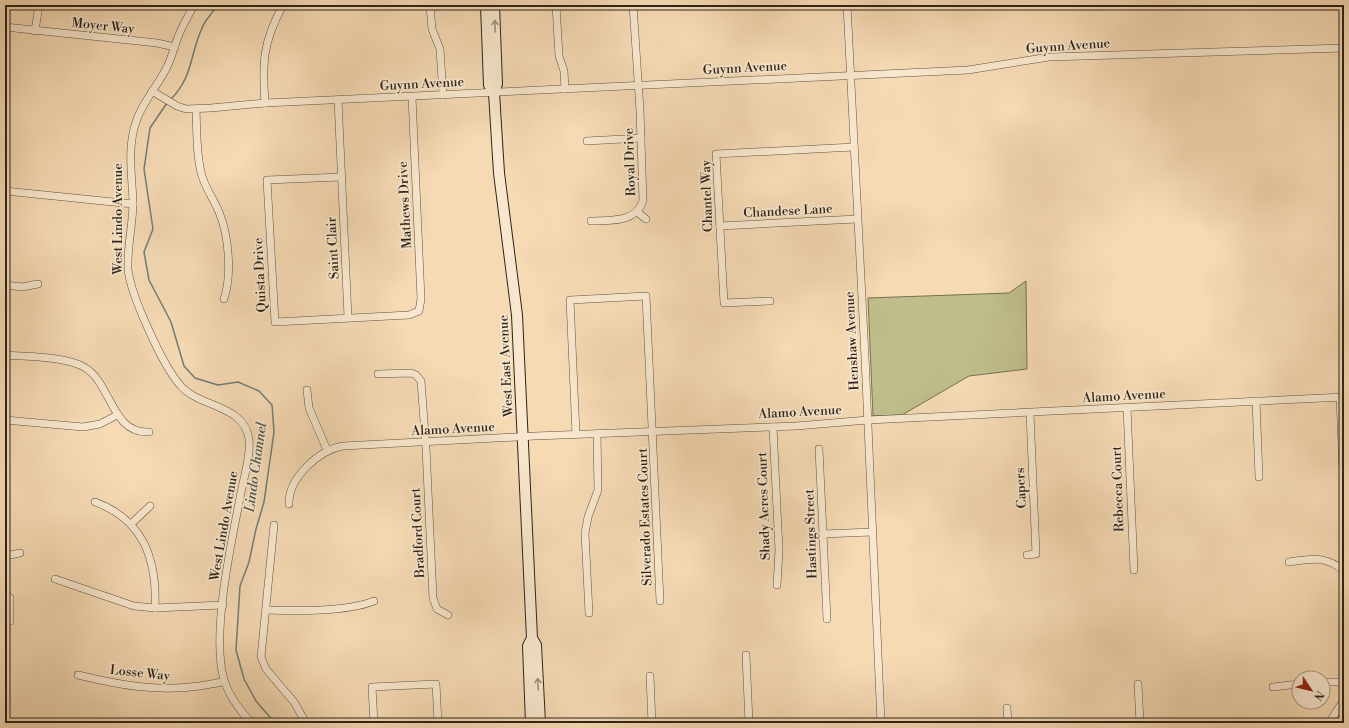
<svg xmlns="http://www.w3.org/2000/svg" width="1349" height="728" font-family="'Libre Bodoni',serif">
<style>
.green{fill:#bfbe8b;stroke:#767152}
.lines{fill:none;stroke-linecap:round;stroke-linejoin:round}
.stream{stroke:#717d77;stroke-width:1.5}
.street-casing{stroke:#5f5240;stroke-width:8}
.secondary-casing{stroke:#2d241a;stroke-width:12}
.street{stroke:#f8e7ce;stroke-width:7}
.secondary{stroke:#f8e7ce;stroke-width:10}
.oneway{stroke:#9d8f7d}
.labels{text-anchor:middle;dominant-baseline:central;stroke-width:3.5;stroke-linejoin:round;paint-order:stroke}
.street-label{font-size:13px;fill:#2d241a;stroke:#f8e7ce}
.water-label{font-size:14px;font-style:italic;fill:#4f5148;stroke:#f8e7ce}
</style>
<rect width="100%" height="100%" fill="#f5dab4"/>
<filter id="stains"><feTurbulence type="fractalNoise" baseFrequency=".005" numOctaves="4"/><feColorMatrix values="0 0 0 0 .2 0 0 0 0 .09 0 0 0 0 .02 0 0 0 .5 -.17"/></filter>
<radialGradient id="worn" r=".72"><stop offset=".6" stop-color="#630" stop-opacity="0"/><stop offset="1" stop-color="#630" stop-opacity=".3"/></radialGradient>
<polygon class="green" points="1026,281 1027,369 969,376 902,415 873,416 868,298 1009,293"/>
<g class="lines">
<g class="stream">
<path d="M170,100C193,78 190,54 202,28C205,20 213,12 218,5"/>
<polyline points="167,103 150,128 144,169 153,229 144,252 149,280 171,322 184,366 195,378 218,385 238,382 259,391 272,405 274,432 264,502 256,529 249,562 240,586 236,650 244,679 256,701 275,723"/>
</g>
<defs>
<g id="street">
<path d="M194,5C189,15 182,26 178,37C174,47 172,57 167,67C158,86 142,102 136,122C127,148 132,175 133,202C133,224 127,247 128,269C130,294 163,366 180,385C199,408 244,404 249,439C251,458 243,479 240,498C231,544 211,635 224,680C229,696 240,711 252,723"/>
<polyline points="430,5 432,29 440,49 443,95"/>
<polyline points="556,5 559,56 564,71 565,89"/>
<polyline points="847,5 865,357 881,723"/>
<polyline points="5,27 157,43 175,47"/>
<polyline points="35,31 39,5"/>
<polyline points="152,91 177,106 186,109 211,108 265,103 968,70 1049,57 1344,48"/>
<polyline points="338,100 348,317"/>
<path d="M265,103C262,62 263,42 283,5"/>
<path d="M196,109C197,131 196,155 202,176C206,189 214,200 219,212C229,236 232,275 224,299"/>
<polyline points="587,141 641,138"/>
<polyline points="341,177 267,180 275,322 409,315 419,311 421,299 412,97"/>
<polyline points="5,191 133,204"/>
<polyline points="637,212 646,219"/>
<path d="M591,221C611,220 635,223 643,201L640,110L633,5"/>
<polyline points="720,226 857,219"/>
<polyline points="5,285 22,287 38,284"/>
<polyline points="770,301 724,303 716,154 854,147"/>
<path d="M5,355C28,357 64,356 84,367C112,383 111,434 149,432"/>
<polyline points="378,374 411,373 416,375 421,381 426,448 433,598 437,609 448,615"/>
<polyline points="307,390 309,408 327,450"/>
<polyline points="1340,397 1344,494"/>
<polyline points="1256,401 1259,477"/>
<polyline points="1127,408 1134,570"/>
<polyline points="5,420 83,427 100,424 117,415"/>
<polyline points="773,427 779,550 777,585"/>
<polyline points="576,434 570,300 646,296 660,601"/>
<polyline points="819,449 827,619"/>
<path d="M95,502C144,520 157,560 155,608"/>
<path d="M289,504C288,478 319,450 343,446L535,436L796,426L868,420L1344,397"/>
<polyline points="131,524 150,506"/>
<polyline points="274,525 261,657 266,669 294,702 306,723"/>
<polyline points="823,534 872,532"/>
<polyline points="1027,555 1036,554 1030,413"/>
<polyline points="5,556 20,553"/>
<path d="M1289,562C1312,559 1325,555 1344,571"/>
<polyline points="55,579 134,606 155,608 223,605"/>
<polyline points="5,593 10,598 10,621"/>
<path d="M266,610C297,611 346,612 374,601"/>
<polyline points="589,613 585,533 588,517 598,490 597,434"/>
<polyline points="746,655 749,723"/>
<path d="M78,675C119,685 157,692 200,686C208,684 217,684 224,681"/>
<polyline points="650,676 652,723"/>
<polyline points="1323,682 1344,682"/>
<polyline points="1138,684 1140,723"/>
<polyline points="1273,687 1299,684"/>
<polyline points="1007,708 1008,723"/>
<polyline points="374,723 372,687 436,684 438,723"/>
<polyline points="1329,723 1344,700"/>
</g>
<g id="secondary">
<polyline points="486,5 489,85 494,93"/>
<polyline points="494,5 497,84 494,93 499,173 517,315 532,638 528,646 531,723"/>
<polyline points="532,638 536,645 540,723"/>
</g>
</defs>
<use href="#street" class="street-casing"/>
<use href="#secondary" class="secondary-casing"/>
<use href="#street" class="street"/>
<use href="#secondary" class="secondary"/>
</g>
<defs><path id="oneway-shaft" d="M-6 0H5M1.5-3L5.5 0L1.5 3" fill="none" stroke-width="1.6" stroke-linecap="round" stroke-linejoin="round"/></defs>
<g class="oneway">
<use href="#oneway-shaft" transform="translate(495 26) rotate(-92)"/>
<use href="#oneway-shaft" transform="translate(538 684) rotate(-93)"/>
</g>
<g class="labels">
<g class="street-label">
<text transform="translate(103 26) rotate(6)">Moyer Way</text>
<text transform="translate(1068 46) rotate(-4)">Guynn Avenue</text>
<text transform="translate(745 68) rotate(-3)">Guynn Avenue</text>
<text transform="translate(422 84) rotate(-3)">Guynn Avenue</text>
<text transform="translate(630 162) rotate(-92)">Royal Drive</text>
<text transform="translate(707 196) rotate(-92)">Chantel Way</text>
<text transform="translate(405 205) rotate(-93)">Mathews Drive</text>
<text transform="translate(788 211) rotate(-3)">Chandese Lane</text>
<text transform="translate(118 219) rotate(-90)">West Lindo Avenue</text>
<text transform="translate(333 248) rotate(-93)">Saint Clair</text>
<text transform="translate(260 275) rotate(-93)">Quista Drive</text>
<text transform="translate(852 341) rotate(-93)">Henshaw Avenue</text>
<text transform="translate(506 366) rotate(-93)">West East Avenue</text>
<text transform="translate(1124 396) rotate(-3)">Alamo Avenue</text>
<text transform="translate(800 412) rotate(-3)">Alamo Avenue</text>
<text transform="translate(453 429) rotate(-3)">Alamo Avenue</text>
<text transform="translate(1021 488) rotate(-93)">Capers</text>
<text transform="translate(1118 489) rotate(-92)">Rebecca Court</text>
<text transform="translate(764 506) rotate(-92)">Shady Acres Court</text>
<text transform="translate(645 517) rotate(-92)">Silverado Estates Court</text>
<text transform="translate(224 526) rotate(-80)">West Lindo Avenue</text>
<text transform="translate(418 533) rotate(-93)">Bradford Court</text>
<text transform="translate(811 534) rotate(-92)">Hastings Street</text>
<text transform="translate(140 673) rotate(6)">Losse Way</text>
</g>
<g class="water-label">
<text transform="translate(256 467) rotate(-82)">Lindo Channel</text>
</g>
</g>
<rect width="1349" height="728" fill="none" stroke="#f5dab4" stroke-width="20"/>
<rect x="6" y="6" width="1337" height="716" fill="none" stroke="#2d241a" stroke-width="2"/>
<rect x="10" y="10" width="1329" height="708" fill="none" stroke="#2d241a"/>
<g transform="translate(1311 690) rotate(125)"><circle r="19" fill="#f8e7ce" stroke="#a79986"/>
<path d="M0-3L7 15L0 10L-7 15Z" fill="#8f2418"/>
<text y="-6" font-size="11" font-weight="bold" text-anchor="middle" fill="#2d241a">N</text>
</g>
<rect width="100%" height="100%" filter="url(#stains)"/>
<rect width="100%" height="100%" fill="url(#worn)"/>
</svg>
